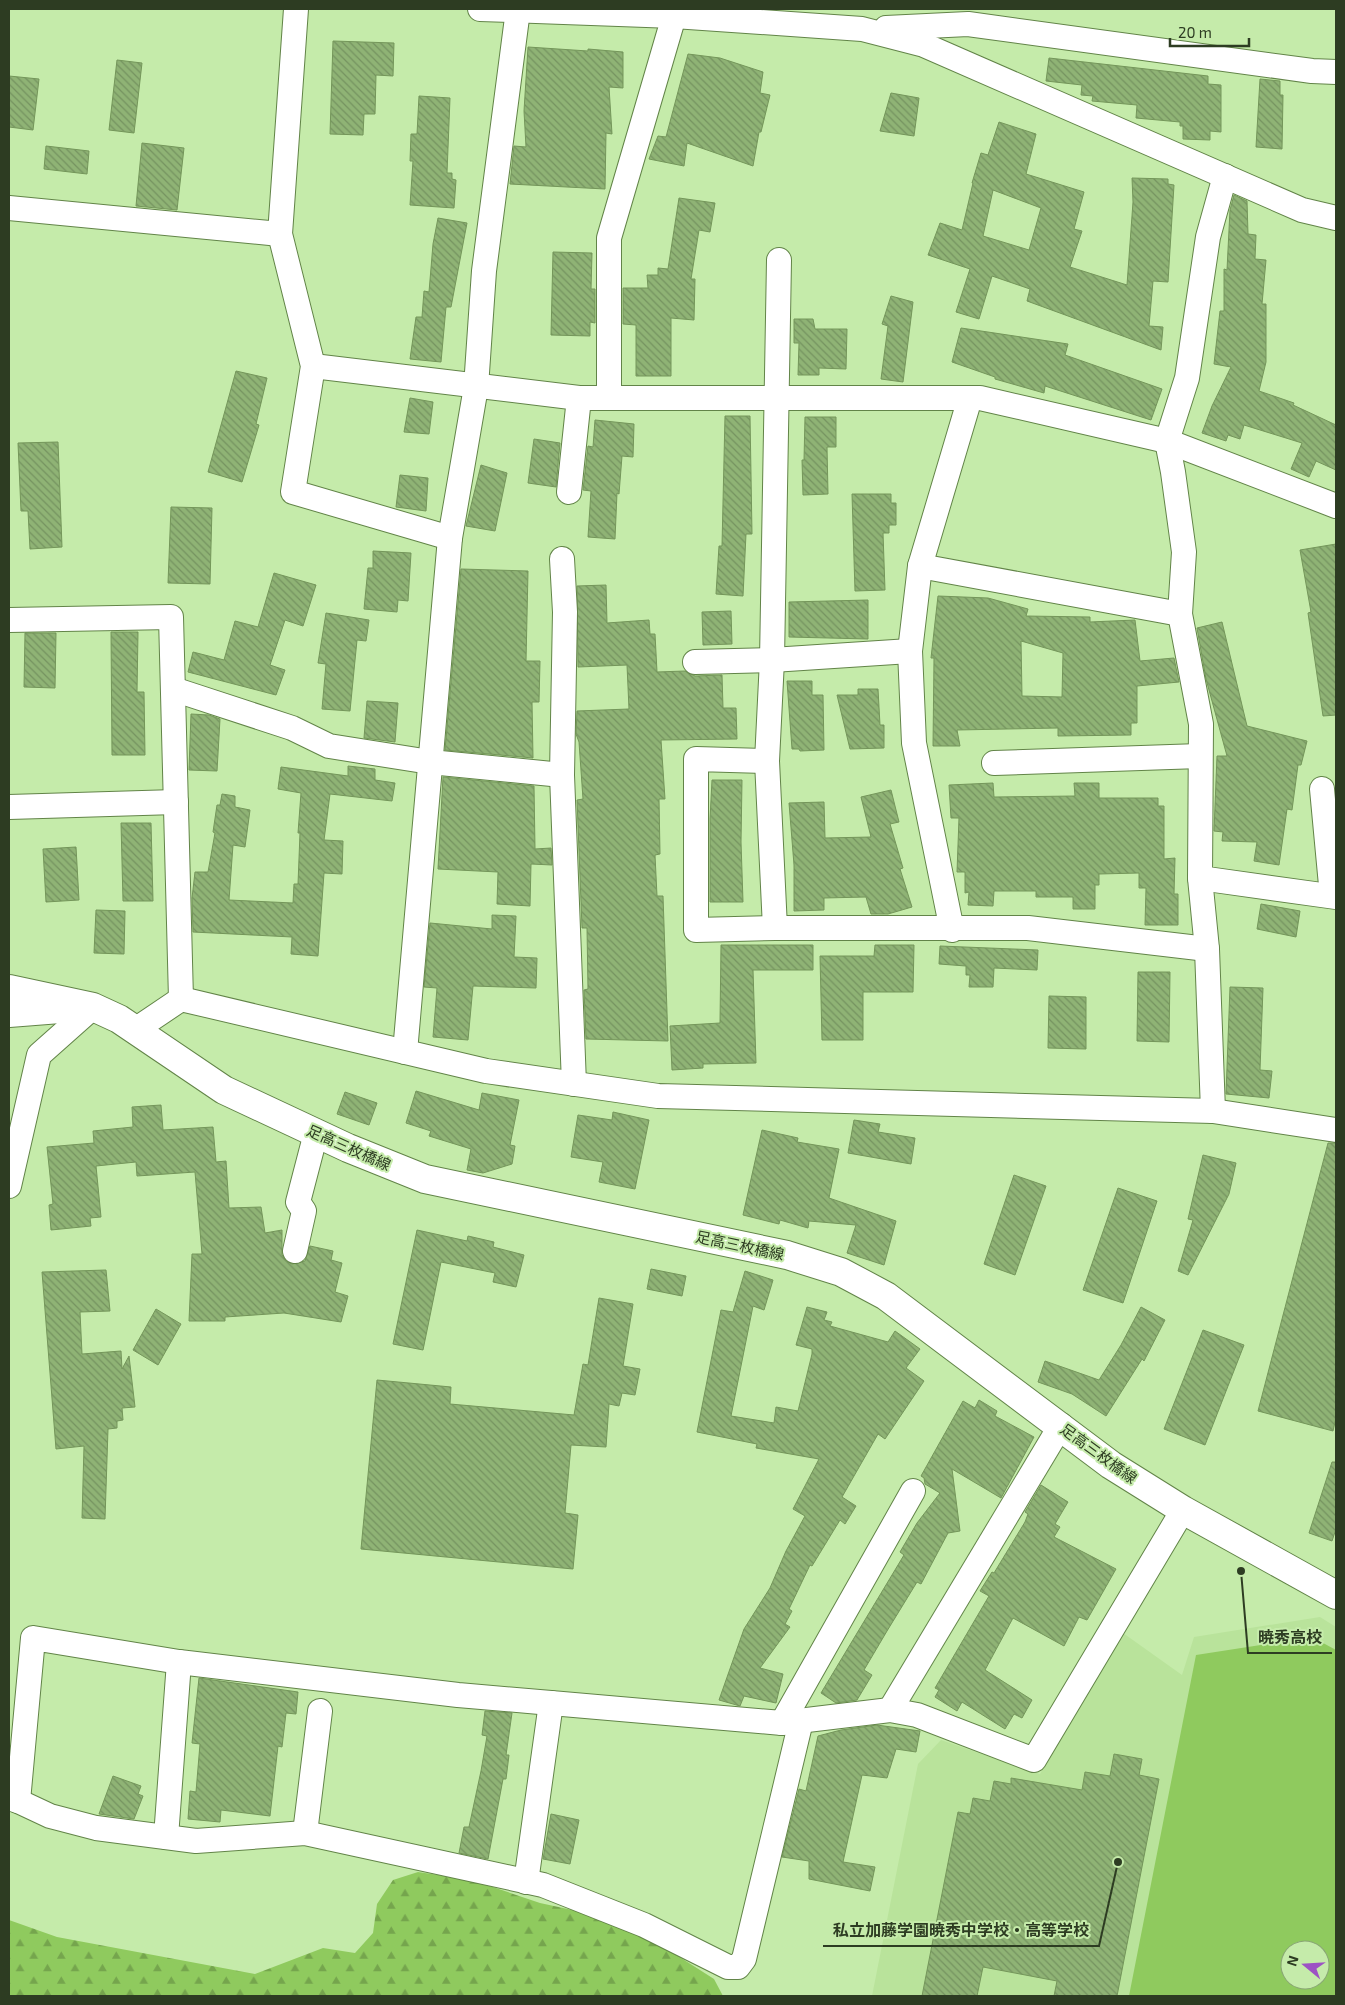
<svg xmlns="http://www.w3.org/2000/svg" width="1345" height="2005" font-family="'Exo 2','Noto Sans JP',sans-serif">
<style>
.built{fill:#b9e39b;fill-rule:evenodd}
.green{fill:#8fca5e;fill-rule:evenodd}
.forest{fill:url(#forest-firs)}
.building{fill:url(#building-back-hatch);stroke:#74965a;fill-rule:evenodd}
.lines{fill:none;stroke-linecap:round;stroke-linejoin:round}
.street-casing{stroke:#628448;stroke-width:26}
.secondary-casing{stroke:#628448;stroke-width:30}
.street{stroke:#fff;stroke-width:24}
.secondary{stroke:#fff;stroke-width:28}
.labels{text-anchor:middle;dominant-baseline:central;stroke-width:4;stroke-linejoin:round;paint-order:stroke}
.street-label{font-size:15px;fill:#2d3c22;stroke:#c5ebaa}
.leader{fill:none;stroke:#2d3c22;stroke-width:2}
.callout-dot{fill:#2d3c22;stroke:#c5ebaa;stroke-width:2}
.callout-label{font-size:16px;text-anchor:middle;font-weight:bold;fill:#2d3c22;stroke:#c5ebaa;stroke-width:4;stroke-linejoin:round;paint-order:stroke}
</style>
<defs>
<pattern id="forest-firs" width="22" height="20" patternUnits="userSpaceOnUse" patternTransform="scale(1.25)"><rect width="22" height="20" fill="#8fca5e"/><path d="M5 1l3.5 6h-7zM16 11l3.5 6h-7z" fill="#75a54d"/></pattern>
<pattern id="building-back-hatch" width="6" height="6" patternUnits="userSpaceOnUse" patternTransform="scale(1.25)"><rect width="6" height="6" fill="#8fb375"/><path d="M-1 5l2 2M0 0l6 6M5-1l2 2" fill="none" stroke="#759360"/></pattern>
</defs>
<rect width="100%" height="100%" fill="#c5ebaa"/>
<path class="built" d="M1320,1617L1336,1627V1996H872L918,1764L941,1740L1040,1774L1123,1633L1182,1675L1194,1637ZM1290,1950H1320V1980H1290Z"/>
<path class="green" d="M1312,1637L1336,1650V1996H1129L1196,1655ZM1290,1950H1320V1980H1290Z"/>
<polygon class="forest" points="418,1872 472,1880 540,1903 586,1913 634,1928 714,1979 723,1996 9,1996 9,1920 57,1937 255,1974 323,1948 355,1953 373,1933 377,1904 393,1880"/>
<g class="building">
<polygon points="333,41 394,43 393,76 376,75 375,114 364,114 363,135 330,134"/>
<polygon points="528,47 588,51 588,49 623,52 623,88 609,87 612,134 606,133 605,189 510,184 514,146 526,147 524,111"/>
<polygon points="688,54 720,58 763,72 760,93 770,95 761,132 759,132 753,166 687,143 684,166 649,159 658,136 666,137"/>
<polygon points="1049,58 1208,76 1208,84 1221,85 1221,132 1210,131 1210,140 1183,139 1183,126 1180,126 1180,122 1136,118 1137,105 1092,101 1093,96 1081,95 1082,85 1046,81"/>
<polygon points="117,60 142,63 134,133 109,130"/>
<polygon points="9,76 39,79 33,130 9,127"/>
<polygon points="1260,79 1280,81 1280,95 1283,95 1282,149 1256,147"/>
<polygon points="891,93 919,98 914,136 880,131"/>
<polygon points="419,96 450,98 447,173 452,173 452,179 456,180 454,208 410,205 413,161 410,161 411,134 417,134"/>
<path d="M999,122L1036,134L1026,174L1084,192L1074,229L1082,231L1070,267L1127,285L1133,202L1132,178L1168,179V184L1174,185L1168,282L1153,281L1149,326L1163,327L1161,350L1027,301L1030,289L992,276L979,319L956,312L970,269L928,255L940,223L962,230L973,183H972L981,153L988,155ZM993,190L1041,208L1029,250L983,236Z"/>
<polygon points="142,143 184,148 177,210 136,206"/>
<polygon points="46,146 89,151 87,174 44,169"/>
<polygon points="1234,195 1247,201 1248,234 1256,235 1255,259 1266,260 1262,304 1266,304 1266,362 1259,391 1294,403 1293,405 1336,425 1336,470 1316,461 1309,477 1291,469 1302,443 1244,425 1240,439 1228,435 1226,441 1202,433 1212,406 1231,367 1214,364 1220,311 1224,311 1224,269 1227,270 1230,210"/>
<polygon points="679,198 715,203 710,232 699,230 691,279 695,279 694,320 671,318 671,376 636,376 636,325 623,324 623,288 648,288 647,275 658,275 658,268 668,269"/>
<polygon points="438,218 467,223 451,307 446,307 441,362 410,359 416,317 422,317 424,291 429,292 433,244"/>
<polygon points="553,252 592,253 591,289 595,289 595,323 590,322 590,336 551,335"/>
<polygon points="891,296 913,302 903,382 881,379 888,326 882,324"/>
<polygon points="794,319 813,319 815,329 847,329 846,369 819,368 819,375 798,375 799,343 794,343"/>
<polygon points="961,328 1068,344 1065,355 1162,389 1151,420 1045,386 1044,393 995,379 995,377 952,362"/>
<polygon points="236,371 267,378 256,424 259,425 242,482 208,472"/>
<polygon points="410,398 433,402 429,434 404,432"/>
<polygon points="725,416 750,416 752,534 746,534 743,596 716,594 719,546 722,546"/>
<polygon points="805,417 836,417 836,447 827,447 828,494 803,495 802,460 804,460"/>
<polygon points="595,420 634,424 633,457 622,456 619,494 617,493 615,539 588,537 591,491 583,490 588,446 593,447"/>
<polygon points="534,439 560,443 556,487 528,483"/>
<polygon points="58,442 62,547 30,549 28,511 21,511 18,443"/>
<polygon points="481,465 507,473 495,531 466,526"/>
<polygon points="400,475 428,478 426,511 396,507"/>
<polygon points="852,494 891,494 891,503 896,503 896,525 889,525 889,533 883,533 885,590 855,591"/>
<polygon points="171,507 212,508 210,584 168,583"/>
<polygon points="1336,544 1336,715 1323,716 1308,613 1311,612 1300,550"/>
<polygon points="373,551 411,553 408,601 398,600 397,612 364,609 368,568 373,568"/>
<polygon points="461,569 528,571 526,661 540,661 539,702 532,702 533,758 445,750"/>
<polygon points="274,573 316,585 303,626 285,620 270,665 285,670 276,695 188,672 193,652 224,660 235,621 258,627"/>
<polygon points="606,585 607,623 649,620 650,634 655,634 657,672 685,671 695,676 722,675 723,708 736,708 737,739 661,740 665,799 659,799 660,854 655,855 657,896 663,896 668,1041 586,1039 584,990 588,989 587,928 582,928 577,800 583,799 579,742 576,734 577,711 629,709 627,665 578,667 577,586"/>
<path d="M938,596L988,598L1028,609L1026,616L1090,617V622L1135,620L1140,661L1174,658L1179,682L1137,686V723H1131V735L1058,736V728L957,730L960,746H933L934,658H931ZM1021,641L1063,653L1062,697L1022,696Z"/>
<polygon points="868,600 868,639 789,637 789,602"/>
<polygon points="731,611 732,644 703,645 702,612"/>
<polygon points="326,613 369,620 366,641 357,640 350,711 322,709 326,664 318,663"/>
<polygon points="1222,622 1247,726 1307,741 1301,765 1298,765 1292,810 1287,809 1279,865 1254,861 1257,842 1222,841 1223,832 1214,831 1217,756 1227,756 1206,679 1197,628"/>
<polygon points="111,632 138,632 137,692 144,692 145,755 112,755"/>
<polygon points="25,633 56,633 55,688 24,687"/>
<polygon points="787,681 812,681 812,695 823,695 824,750 800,751 799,749 792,749"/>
<polygon points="858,689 878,689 880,725 884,725 884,748 850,749 837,695 858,695"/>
<polygon points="367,701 398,703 395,742 364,738"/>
<polygon points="191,714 209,715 220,719 217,771 189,770"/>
<polygon points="348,766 375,769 375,780 395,783 392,801 330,794 324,840 343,841 342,874 324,873 318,956 291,954 292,937 193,932 192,898 195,872 208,872 215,833 213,832 217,805 220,805 222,794 235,796 235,807 250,810 245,847 233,845 229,900 293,903 294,884 298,884 300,833 298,833 301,793 278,789 281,767 348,776"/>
<polygon points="443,777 534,786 535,849 551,848 552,865 531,864 530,906 497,904 498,872 438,869"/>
<polygon points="712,780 742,780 741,842 743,902 710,902 710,819"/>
<polygon points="993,783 994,797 1075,796 1074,783 1099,783 1099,798 1158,798 1158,806 1164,806 1164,859 1175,858 1174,894 1178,894 1178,925 1145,925 1146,888 1139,888 1139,873 1099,874 1099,885 1095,885 1095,909 1073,909 1073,897 1036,897 1036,891 994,891 993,906 968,905 969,892 965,893 965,872 957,872 959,818 951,818 949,785"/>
<polygon points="891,790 899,822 890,824 903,868 900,869 912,907 888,914 871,914 866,897 824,898 824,910 794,911 794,865 789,803 824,802 825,838 871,837 861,797"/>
<polygon points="121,823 151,823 153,901 123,901"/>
<polygon points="76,847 79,900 46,902 43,849"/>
<polygon points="1261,904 1300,911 1296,937 1257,929"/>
<polygon points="96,910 125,911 124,954 94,953"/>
<polygon points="492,915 516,916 514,957 537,958 536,988 473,986 468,1040 433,1037 437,988 424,987 430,923 492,929"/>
<polygon points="721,945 813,945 813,970 753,970 756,1063 703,1064 703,1068 672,1070 670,1026 720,1023"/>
<polygon points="875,945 914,945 913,992 863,992 863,1040 822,1040 820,956 874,956"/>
<polygon points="940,946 1038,950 1037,970 994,968 993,987 969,987 970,975 966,975 966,966 939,964"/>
<polygon points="1138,972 1170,972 1169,1042 1137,1041"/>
<polygon points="1230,987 1263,988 1260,1070 1272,1071 1269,1098 1226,1094"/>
<polygon points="1049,996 1086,997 1086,1049 1048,1048"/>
<polygon points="416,1091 479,1110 482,1093 519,1100 510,1145 515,1146 512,1164 483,1173 467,1170 471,1149 429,1136 431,1131 406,1123"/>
<polygon points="345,1092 377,1103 369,1125 337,1114"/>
<polygon points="161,1105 163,1130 213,1127 216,1162 226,1161 229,1208 261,1207 265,1233 282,1230 282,1255 286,1261 292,1264 305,1261 310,1246 333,1251 331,1260 342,1263 335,1292 348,1296 341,1322 284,1313 225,1317 225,1321 189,1321 192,1254 202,1254 195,1172 137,1176 136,1162 96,1166 101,1217 90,1218 91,1226 51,1230 49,1205 53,1204 47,1147 94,1143 93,1131 133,1127 132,1107"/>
<polygon points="613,1112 649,1120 635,1189 599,1182 603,1162 571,1157 578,1115 612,1120"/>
<polygon points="854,1120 880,1124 878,1132 915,1138 911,1164 848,1153"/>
<polygon points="762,1130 798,1138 797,1142 839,1149 829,1198 896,1221 884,1265 847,1253 856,1225 809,1221 808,1228 780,1220 779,1224 743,1215"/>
<polygon points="1328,1143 1336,1143 1336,1418 1333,1431 1258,1411"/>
<polygon points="1203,1155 1236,1163 1229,1194 1188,1275 1178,1271 1193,1220 1188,1219"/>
<polygon points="1014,1175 1046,1186 1015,1275 984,1264"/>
<polygon points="1118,1188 1157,1201 1123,1303 1083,1290"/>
<polygon points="417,1230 467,1241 468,1236 494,1242 493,1247 524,1255 516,1287 493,1282 495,1273 441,1262 423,1350 393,1344"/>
<polygon points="651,1269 686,1276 682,1296 647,1289"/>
<polygon points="106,1270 110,1311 80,1312 82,1354 121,1351 122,1369 129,1356 135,1407 122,1408 123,1420 117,1421 117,1428 108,1429 105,1519 82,1518 84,1446 56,1449 42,1272"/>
<polygon points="745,1271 773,1280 764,1310 753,1306 731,1416 774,1423 776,1407 798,1411 812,1354 812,1349 796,1345 807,1307 827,1312 824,1320 832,1322 830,1326 888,1342 895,1331 920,1349 906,1368 924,1381 885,1439 878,1434 842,1497 856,1506 845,1524 840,1520 812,1566 810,1565 789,1609 792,1611 785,1624 790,1627 760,1668 783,1674 776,1703 744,1696 740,1706 719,1700 744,1629 770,1588 786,1551 805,1516 793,1509 819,1459 756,1448 757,1444 697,1432 721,1310 733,1312"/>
<polygon points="599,1298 633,1304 623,1366 640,1369 635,1395 622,1393 619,1406 609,1404 606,1447 571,1445 565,1513 578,1515 573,1569 361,1549 377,1380 451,1387 450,1404 574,1415 583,1364 588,1365"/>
<polygon points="1141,1307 1165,1320 1144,1361 1142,1359 1106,1416 1072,1394 1038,1382 1045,1361 1099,1380 1121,1345"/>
<polygon points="156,1309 181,1324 158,1365 133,1350"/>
<polygon points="1203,1330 1244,1345 1205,1445 1164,1429"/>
<polygon points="979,1400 997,1411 995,1416 1034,1437 1001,1498 952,1469 960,1531 948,1533 921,1584 917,1582 887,1631 864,1670 872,1675 857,1700 836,1703 821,1693 904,1555 900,1552 917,1523 940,1493 925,1484 924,1478 921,1476 963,1401 975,1408"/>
<polygon points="1332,1462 1336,1462 1336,1529 1332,1541 1309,1533"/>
<polygon points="1041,1485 1068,1502 1055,1524 1060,1527 1054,1537 1116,1569 1087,1620 1079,1617 1064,1646 1013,1618 985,1670 1032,1700 1022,1718 1014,1714 1005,1729 962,1702 957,1711 935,1697 939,1690 935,1688 989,1596 980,1591 992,1572 994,1573 1025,1522 1028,1514 1025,1512"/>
<polygon points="199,1678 298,1692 296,1714 286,1713 282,1747 278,1746 270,1816 221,1810 220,1822 188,1819 190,1791 196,1792 200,1744 192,1743"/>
<polygon points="485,1711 512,1713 506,1755 509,1755 506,1779 503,1779 488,1859 459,1853 464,1827 469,1827 481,1771 487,1736 482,1735"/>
<polygon points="877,1725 920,1731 916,1752 896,1749 887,1778 862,1775 843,1862 875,1867 870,1891 809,1879 809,1861 782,1857 799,1789 806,1791 818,1736 841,1730"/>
<polygon points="1114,1754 1142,1759 1139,1775 1159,1779 1117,1996 1054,1996 1057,1981 983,1967 977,1996 922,1996 958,1812 970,1814 973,1798 990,1801 994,1781 1011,1784 1011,1778 1082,1790 1085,1772 1110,1776"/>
<polygon points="113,1776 141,1786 138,1794 143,1796 134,1819 99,1814"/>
<polygon points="551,1814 579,1820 570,1864 543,1859"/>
</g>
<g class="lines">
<defs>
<g id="street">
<polyline points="296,9 280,234 313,366 293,492 450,538"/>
<polyline points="480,9 674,16 862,29 924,45 1302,210 1336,218"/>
<polyline points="886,28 968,24 1312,71 1336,72"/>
<polyline points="1225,176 1208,237 1187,378 1167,441 1173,472 1184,552 1180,614 1201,724 1200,878 1336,897"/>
<polyline points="9,208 280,234"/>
<polyline points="313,366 579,398 980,398 1167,441 1336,506"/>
<polyline points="609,397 609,238 674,16"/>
<polyline points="569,492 579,398"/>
<polyline points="562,559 565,612 562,775 574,1084"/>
<polyline points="920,566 1180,614"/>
<polyline points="9,620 171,617 181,999"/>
<polyline points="695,662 772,660 910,651"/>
<polyline points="173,689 292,728 329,746 430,762 562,775"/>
<polyline points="767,761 696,759 696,930 775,928 1028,928 1207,949"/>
<polyline points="994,763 1200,756"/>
<polyline points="1322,789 1332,896"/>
<polyline points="9,807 176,802"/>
<polyline points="1200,878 1207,949 1213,1111"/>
<polyline points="775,928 767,761 772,660 779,260"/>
<polyline points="952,930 914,743 910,651 920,566 970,398"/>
<polyline points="135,1030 181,999 486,1071 658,1096 1213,1111 1336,1130"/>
<polyline points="405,1052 450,538 476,387 484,271 518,10"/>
<polyline points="9,1186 39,1055 93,1007"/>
<polyline points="295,1251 304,1211 298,1202 316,1133"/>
<polyline points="890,1710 1061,1425"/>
<polyline points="782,1723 913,1491"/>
<polyline points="9,1798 18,1801 33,1638 179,1662 458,1695 551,1703 782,1723 890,1710 917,1715 1034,1760 1183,1510"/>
<polyline points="18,1801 50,1816 96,1828 196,1841 305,1833 543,1885 644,1925 728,1967 738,1967 744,1959 801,1721"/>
<polyline points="305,1833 320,1711"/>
<polyline points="166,1837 179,1662"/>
<polyline points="526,1882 551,1703"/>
</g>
<g id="secondary">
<polyline points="9,989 93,1007 119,1019 224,1090 348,1148 425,1179 787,1255 841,1272 886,1296 1111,1465 1183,1510 1336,1595"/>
<polyline points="9,1013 60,1009"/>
</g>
</defs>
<use href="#street" class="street-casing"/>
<use href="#secondary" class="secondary-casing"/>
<use href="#street" class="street"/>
<use href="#secondary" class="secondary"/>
</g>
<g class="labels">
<g class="street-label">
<text transform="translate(349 1147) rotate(24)">足高三枚橋線</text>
<text transform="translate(740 1245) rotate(12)">足高三枚橋線</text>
<text transform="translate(1099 1453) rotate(36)">足高三枚橋線</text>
</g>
</g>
<path class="leader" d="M1241 1571L1248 1653H1332M1118 1862L1099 1946H823"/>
<g class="callout-dot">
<circle cx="1241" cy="1571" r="5"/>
<circle cx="1118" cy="1862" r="5"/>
</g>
<g class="callout-label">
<text x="1290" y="1643">暁秀高校</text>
<text x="961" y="1936">私立加藤学園暁秀中学校・高等学校</text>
</g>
<rect width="1345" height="2005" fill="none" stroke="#2d3c22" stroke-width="20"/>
<g transform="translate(1305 1965) rotate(288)"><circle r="24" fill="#c5ebaa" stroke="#88a574"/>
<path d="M0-4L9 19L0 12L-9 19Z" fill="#9d52c4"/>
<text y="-8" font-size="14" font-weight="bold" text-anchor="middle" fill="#2d3c22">N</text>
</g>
<path d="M1170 38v8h79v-8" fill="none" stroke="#2d3c22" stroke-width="2.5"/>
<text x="1178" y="38" font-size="15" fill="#2d3c22" stroke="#c5ebaa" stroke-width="4" paint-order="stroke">20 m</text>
</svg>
